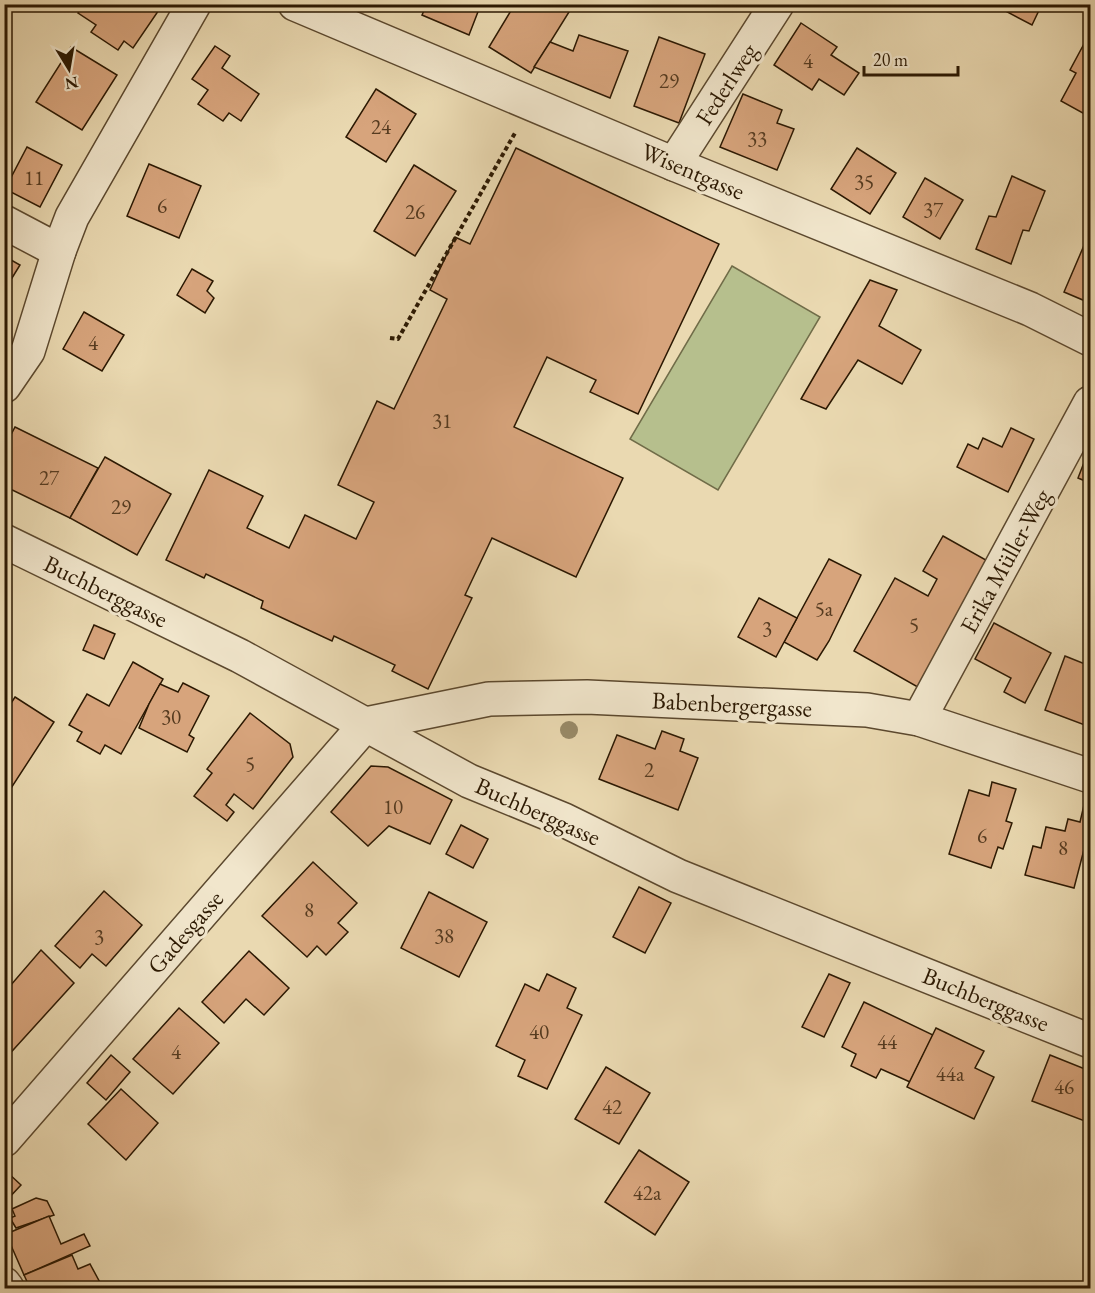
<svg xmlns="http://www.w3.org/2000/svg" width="1095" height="1293" font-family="'EB Garamond',serif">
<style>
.green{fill:#b6bf8d;stroke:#706c48;stroke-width:1.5}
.building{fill:#d7a47c;stroke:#2b1802;stroke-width:1.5}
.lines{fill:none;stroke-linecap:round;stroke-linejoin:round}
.minor-casing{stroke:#5b482e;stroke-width:36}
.path{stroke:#2b1802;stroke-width:4;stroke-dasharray:4.5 3;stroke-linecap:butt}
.minor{stroke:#f1e6cc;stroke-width:33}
.tree{fill:#988a68}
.labels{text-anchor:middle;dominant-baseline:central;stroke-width:6;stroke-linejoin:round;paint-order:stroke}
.number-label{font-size:21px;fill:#563b20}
.street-label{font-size:24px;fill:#2b1802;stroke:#f1e6cc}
</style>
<rect width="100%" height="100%" fill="#ead9b1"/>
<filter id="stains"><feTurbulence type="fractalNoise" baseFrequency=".00333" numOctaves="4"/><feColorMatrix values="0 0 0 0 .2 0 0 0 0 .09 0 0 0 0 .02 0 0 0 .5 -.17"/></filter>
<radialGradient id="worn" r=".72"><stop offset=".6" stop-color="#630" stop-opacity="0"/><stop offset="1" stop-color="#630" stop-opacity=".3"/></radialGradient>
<polygon class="green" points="732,266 820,317 718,490 630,439"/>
<g class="building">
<polygon points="83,4 163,4 133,48 124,41 118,50 91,32 96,25 78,13"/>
<polygon points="427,4 481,4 469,35 422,15"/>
<polygon points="515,4 574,4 531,73 489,47"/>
<polygon points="997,4 1042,4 1032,25 996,6"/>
<polygon points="801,23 837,47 831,55 859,73 844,95 819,79 812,90 774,65"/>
<polygon points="579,35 628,51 610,98 534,67 550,42 573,51"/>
<polygon points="659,37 705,54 679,123 634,106"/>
<polygon points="1085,42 1090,45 1090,117 1061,101 1076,73 1070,70"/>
<polygon points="215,46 230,56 222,68 259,94 241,121 229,113 223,121 198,104 208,90 192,79"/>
<polygon points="71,47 117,75 82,130 36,102"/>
<polygon points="376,89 416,114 386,162 346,137"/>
<polygon points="743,94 782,110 777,123 794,129 777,170 720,147"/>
<polygon points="27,147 62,165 40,207 5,189"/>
<polygon points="516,148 719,244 638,414 590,392 596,380 547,357 514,427 623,478 576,577 492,538 465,595 472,598 428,689 392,671 395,665 334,636 332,641 261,608 263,601 206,574 204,578 166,560 209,470 263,496 247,528 289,548 305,515 356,539 374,502 338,485 377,401 394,409 447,299 430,290 455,237 470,244"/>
<polygon points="857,148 896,173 870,214 831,189"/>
<polygon points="149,164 201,186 179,238 127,216"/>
<polygon points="414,165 456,191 415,256 374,231"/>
<polygon points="1012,176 1045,191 1029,231 1023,230 1011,264 976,249 989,216 996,217"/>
<polygon points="925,178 963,200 940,239 903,217"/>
<polygon points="1088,236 1090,237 1090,303 1064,292"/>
<polygon points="4,256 20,265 4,291"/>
<polygon points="192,269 213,281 207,291 214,298 205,313 177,295"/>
<polygon points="870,280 897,290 879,326 921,350 902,384 858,360 826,409 801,399"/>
<polygon points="84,312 124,335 102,371 63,349"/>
<polygon points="15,427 98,468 70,518 4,486 4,448"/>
<polygon points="1011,428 1034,439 1008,492 957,467 968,444 978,449 983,438 1002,447"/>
<polygon points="1090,447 1090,483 1078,478"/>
<polygon points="105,457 171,494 137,555 70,518"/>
<polygon points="943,536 993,564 923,690 854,651 895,578 928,596 937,579 923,571"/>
<polygon points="829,559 861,575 829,641 817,660 784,642"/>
<polygon points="759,598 797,618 776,657 738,637"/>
<polygon points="994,623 1051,653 1025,703 1004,692 1011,678 975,659"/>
<polygon points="94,625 115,634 104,659 83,650"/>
<polygon points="1065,656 1090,666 1090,727 1045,710"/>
<polygon points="133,662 163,679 121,754 105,745 100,754 77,741 82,732 69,725 87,694 109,706"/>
<polygon points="183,683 209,696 189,735 194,738 187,752 139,728 149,704 160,684 178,692"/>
<polygon points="15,697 54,722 4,799 4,714"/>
<polygon points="250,713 290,744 293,757 253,809 234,794 226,805 234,812 227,821 194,796 212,773 207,769"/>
<polygon points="662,731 684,739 680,751 698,758 678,810 599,779 617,735 655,749"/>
<polygon points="371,766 388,767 452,800 430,844 389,826 368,846 331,812"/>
<polygon points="992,782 1016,789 1006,821 1012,823 1003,849 998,847 991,868 949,854 969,790 989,796"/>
<polygon points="1084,805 1090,807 1090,839 1087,838 1074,888 1025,875 1033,846 1041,848 1046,827 1065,831 1068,819 1080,822"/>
<polygon points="461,825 488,839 473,868 446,854"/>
<polygon points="313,862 357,903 338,923 348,932 326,955 317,946 307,957 262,916"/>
<polygon points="639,887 671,903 645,953 613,937"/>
<polygon points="104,891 142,925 106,966 92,954 80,968 55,946"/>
<polygon points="429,892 487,922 459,977 401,948"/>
<polygon points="41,950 74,983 4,1060 4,993"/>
<polygon points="249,951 289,988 264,1015 246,999 224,1023 202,1002"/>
<polygon points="547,974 576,988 567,1008 582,1015 547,1089 518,1076 525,1060 496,1046 525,984 539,991"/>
<polygon points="829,974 850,983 824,1037 802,1027"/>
<polygon points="864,1002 933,1035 910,1082 881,1069 876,1078 851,1066 856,1054 842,1047"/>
<polygon points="179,1008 219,1043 173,1094 133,1059"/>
<polygon points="936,1028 984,1051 975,1068 994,1077 974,1119 907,1087"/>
<polygon points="111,1055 130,1072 106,1100 87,1083"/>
<polygon points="1050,1055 1090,1071 1090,1123 1032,1101"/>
<polygon points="606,1067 650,1093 619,1144 575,1119"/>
<polygon points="121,1089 158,1123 126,1160 88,1124"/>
<polygon points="639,1150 689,1182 655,1235 605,1202"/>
<polygon points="7,1172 21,1185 4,1203 4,1175"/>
<polygon points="36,1198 47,1201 54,1215 16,1228 10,1218 15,1216 12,1209"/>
<polygon points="49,1216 61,1244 84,1234 90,1246 24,1275 6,1234"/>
<polygon points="72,1255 78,1269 90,1264 103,1288 30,1288 24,1275"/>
</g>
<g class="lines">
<defs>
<g id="minor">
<polyline points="295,4 674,164 1030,309 1090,339"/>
<polyline points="674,164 777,4"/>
<polyline points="4,222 59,251"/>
<polyline points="4,386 28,351 59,251 72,217 194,4"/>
<polyline points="4,541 240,656 469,781 564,820 678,876 1090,1041"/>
<polyline points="919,719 1090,403"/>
<polyline points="4,1140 366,724 489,699 587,697 867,710 919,719 1090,776"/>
<polyline points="4,1284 7,1288"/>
</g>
</defs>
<use href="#minor" class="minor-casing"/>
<polyline class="path" points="390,338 398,339 515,133"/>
<use href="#minor" class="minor"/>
</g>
<circle class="tree" cx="569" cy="730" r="9"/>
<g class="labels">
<g class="number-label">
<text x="808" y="60">4</text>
<text x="669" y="80">29</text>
<text x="381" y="126">24</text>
<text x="757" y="138">33</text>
<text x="34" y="177">11</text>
<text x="864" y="181">35</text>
<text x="162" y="205">6</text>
<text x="933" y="209">37</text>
<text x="415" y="211">26</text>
<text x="93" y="342">4</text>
<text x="442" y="420">31</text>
<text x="49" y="477">27</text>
<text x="121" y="506">29</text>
<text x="824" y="608">5a</text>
<text x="914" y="624">5</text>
<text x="767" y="628">3</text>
<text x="171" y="716">30</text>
<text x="250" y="763">5</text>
<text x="649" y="769">2</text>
<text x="393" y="806">10</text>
<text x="982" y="835">6</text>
<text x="1063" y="847">8</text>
<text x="309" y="909">8</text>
<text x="444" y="935">38</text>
<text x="99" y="936">3</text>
<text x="539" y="1031">40</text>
<text x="887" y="1041">44</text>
<text x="176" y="1051">4</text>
<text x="950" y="1073">44a</text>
<text x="1064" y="1086">46</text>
<text x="612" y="1106">42</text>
<text x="647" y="1192">42a</text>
</g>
<g class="street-label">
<text transform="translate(726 84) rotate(-57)">Federlweg</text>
<text transform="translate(693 171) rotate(23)">Wisentgasse</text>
<text transform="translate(1005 561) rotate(-61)">Erika Müller-Weg</text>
<text transform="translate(106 591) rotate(26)">Buchberggasse</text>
<text transform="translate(732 704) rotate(3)">Babenbergergasse</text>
<text transform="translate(538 811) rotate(24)">Buchberggasse</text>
<text transform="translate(185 932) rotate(-49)">Gadesgasse</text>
<text transform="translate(986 999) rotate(22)">Buchberggasse</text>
</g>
</g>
<rect width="1095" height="1293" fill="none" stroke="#ead9b1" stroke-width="24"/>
<rect x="6" y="6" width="1083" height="1281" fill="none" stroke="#2b1802" stroke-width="3"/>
<rect x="12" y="12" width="1071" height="1269" fill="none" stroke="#2b1802" stroke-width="1.5"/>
<g transform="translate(69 69) rotate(169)" stroke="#f1e6cc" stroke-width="4.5" paint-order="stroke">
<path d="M0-4.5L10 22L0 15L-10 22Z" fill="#2b1802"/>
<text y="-9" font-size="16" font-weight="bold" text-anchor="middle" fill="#2b1802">N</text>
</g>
<path d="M864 66v9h94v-9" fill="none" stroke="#2b1802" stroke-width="3"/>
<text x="873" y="66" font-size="18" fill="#2b1802" stroke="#f1e6cc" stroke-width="4.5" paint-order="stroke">20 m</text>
<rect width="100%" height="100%" filter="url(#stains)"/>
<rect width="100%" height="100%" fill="url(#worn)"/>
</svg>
